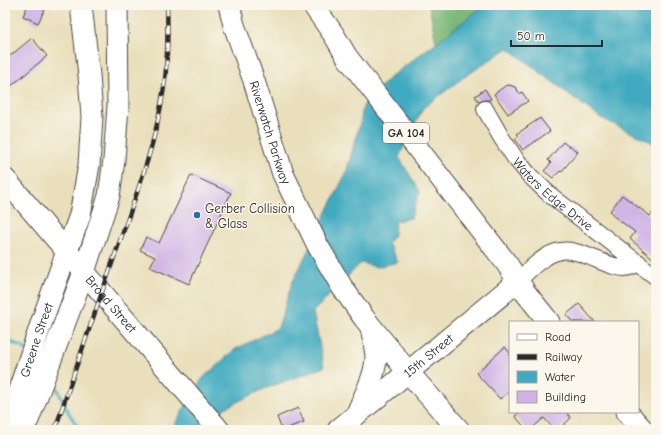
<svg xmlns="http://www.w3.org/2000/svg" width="661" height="435" font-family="'Comic Neue',sans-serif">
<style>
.forest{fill:#78b675;stroke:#527050}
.water{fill:#41aac0;stroke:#366a76}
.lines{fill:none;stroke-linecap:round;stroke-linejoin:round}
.stream{stroke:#41aac0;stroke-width:3.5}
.building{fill:#cfb2e7}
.minor-casing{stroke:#484641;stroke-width:18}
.major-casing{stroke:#484641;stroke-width:23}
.minor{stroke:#fff;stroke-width:16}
.major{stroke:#fff;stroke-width:21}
.rail-casing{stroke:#2b2b2b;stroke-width:4.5}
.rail{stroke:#fbf7ec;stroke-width:3;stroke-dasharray:9;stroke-linecap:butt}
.poi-dot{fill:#1f6fb2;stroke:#fbf7ec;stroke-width:1.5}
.labels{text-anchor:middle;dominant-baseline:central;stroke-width:3;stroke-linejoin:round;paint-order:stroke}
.shield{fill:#fbf7ec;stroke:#696865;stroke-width:1}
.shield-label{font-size:12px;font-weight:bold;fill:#2b2b2b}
.street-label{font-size:13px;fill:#2b2b2b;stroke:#fbf7ec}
.poi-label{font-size:13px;fill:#2b2b2b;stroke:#fbf7ec;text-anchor:start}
</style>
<rect width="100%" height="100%" fill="#fbf7ec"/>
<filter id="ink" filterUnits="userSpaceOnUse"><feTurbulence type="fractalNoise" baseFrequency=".025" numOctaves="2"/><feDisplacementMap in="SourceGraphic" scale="8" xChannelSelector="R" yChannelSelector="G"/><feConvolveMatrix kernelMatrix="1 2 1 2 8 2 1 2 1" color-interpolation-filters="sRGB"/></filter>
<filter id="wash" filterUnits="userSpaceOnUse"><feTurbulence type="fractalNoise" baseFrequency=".012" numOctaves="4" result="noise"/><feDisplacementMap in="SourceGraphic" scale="16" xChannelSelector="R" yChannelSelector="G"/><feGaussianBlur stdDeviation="0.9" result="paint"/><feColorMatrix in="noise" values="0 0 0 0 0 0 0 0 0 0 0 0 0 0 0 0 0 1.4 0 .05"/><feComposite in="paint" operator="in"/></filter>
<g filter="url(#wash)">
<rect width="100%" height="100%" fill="#e9dfbb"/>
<polygon class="forest" points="429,5 485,5 436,43"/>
<polygon class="water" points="485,5 656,5 656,147 651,142 599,117 508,48 460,80 423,108 399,157 420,192 411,218 395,221 394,235 388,243 398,262 377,267 361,263 313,312 324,367 264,389 225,408 199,430 165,430 173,427 202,379 234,350 278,328 292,283 346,173 361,119 363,106 388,79"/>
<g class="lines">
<g class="stream">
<polyline points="5,340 23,347 26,350"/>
<polyline points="52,377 68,412 80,430"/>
</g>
</g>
<g id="blocks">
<g class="building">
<polygon points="28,5 47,5 38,23 23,16"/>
<polygon points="32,38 47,56 5,91 5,60"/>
<polygon points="509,85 515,87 520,94 522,92 528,101 508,114 494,94 505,86"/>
<polygon points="485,89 491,99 488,100 485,100 481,101 479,102 475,96"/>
<polygon points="540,118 550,131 523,150 515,139 519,136 517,134"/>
<polygon points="563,142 569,147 570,146 578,152 561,172 560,171 553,178 544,171 551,163 548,160"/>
<polygon points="191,175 231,193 189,284 150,267 155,257 140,250 146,237 159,243"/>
<polygon points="622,195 650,216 656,209 656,261 630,239 635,232 612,215 613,213 610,211"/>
<polygon points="579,304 595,322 573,322 566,315"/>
<polygon points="505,347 510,353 510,391 500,399 476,373"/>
<polygon points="298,408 304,422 282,430 277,417"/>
<polygon points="520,412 566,412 571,418 558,430 555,430 544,418 530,430 527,430 515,416"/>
</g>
</g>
</g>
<g filter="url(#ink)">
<use href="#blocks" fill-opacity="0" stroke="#484641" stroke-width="1"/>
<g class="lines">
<defs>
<g id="minor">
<path id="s1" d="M485,109L501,137L515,158L530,176L550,195L656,277"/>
<path d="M518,281C529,270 545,253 561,251C582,247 613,273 630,267C633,266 635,264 638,262"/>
</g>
<g id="major">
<path id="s2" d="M229,5L234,25L254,81L283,174L318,246L342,287L364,318L408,372L459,430"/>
<polyline points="313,5 334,35 347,57 507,264 525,292 549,322"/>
<path id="s3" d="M5,179L219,430"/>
<path d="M358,411C365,394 376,375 376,356C375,346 373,337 371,328"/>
<polyline points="627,412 643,430"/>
<path id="s4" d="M11,430L13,408L42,321L80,215L89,165L92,117L89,75L81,5"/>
<polyline points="20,430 28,420 84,272 109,196 114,160 118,106 117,5"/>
<path id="s5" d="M338,430L518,281"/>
</g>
</defs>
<use href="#minor" class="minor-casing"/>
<use href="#major" class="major-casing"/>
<use href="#minor" class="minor"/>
<use href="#major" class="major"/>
<defs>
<path id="rail" d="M55,430C72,378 90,327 108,275C129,213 155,152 164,87C168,60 168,32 167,5"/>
</defs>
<use href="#rail" class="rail-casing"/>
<use href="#rail" class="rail"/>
</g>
</g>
<circle class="poi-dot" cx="197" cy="215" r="4"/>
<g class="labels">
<rect class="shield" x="383" y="123" width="46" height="20" rx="3"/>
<g class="shield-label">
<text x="406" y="133">GA 104</text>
</g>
<g class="street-label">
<text stroke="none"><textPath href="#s2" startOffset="134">Riverwatch Parkway</textPath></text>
<text stroke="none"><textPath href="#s1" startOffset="110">Waters Edge Drive</textPath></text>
<text stroke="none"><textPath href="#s3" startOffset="164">Broad Street</textPath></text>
<text stroke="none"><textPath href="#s4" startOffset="94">Greene Street</textPath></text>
<text stroke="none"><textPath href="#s5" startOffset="117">15th Street</textPath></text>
</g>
<g class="poi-label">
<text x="205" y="208">Gerber Collision<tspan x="205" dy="15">&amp; Glass</tspan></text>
</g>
</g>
<rect width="661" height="435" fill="none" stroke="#fbf7ec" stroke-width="20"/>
<rect x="509" y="321" width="130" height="92" fill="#fbf7ec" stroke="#a8a59f"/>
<rect x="517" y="334" width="20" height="6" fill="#ffffff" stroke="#a8a59f"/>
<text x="545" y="341" font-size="12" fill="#2b2b2b">Road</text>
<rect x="517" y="354" width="20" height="6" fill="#2b2b2b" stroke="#a8a59f"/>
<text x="545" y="361" font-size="12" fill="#2b2b2b">Railway</text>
<rect x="517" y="371" width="20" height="12" fill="#41aac0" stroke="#a8a59f"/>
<text x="545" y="381" font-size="12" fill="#2b2b2b">Water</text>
<rect x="517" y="391" width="20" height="12" fill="#cfb2e7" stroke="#a8a59f"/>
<text x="545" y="401" font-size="12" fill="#2b2b2b">Building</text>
<path d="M511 40v6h91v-6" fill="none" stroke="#2b2b2b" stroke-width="2"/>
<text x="517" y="40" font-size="12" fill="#2b2b2b" stroke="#fbf7ec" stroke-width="3" paint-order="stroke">50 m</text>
</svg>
